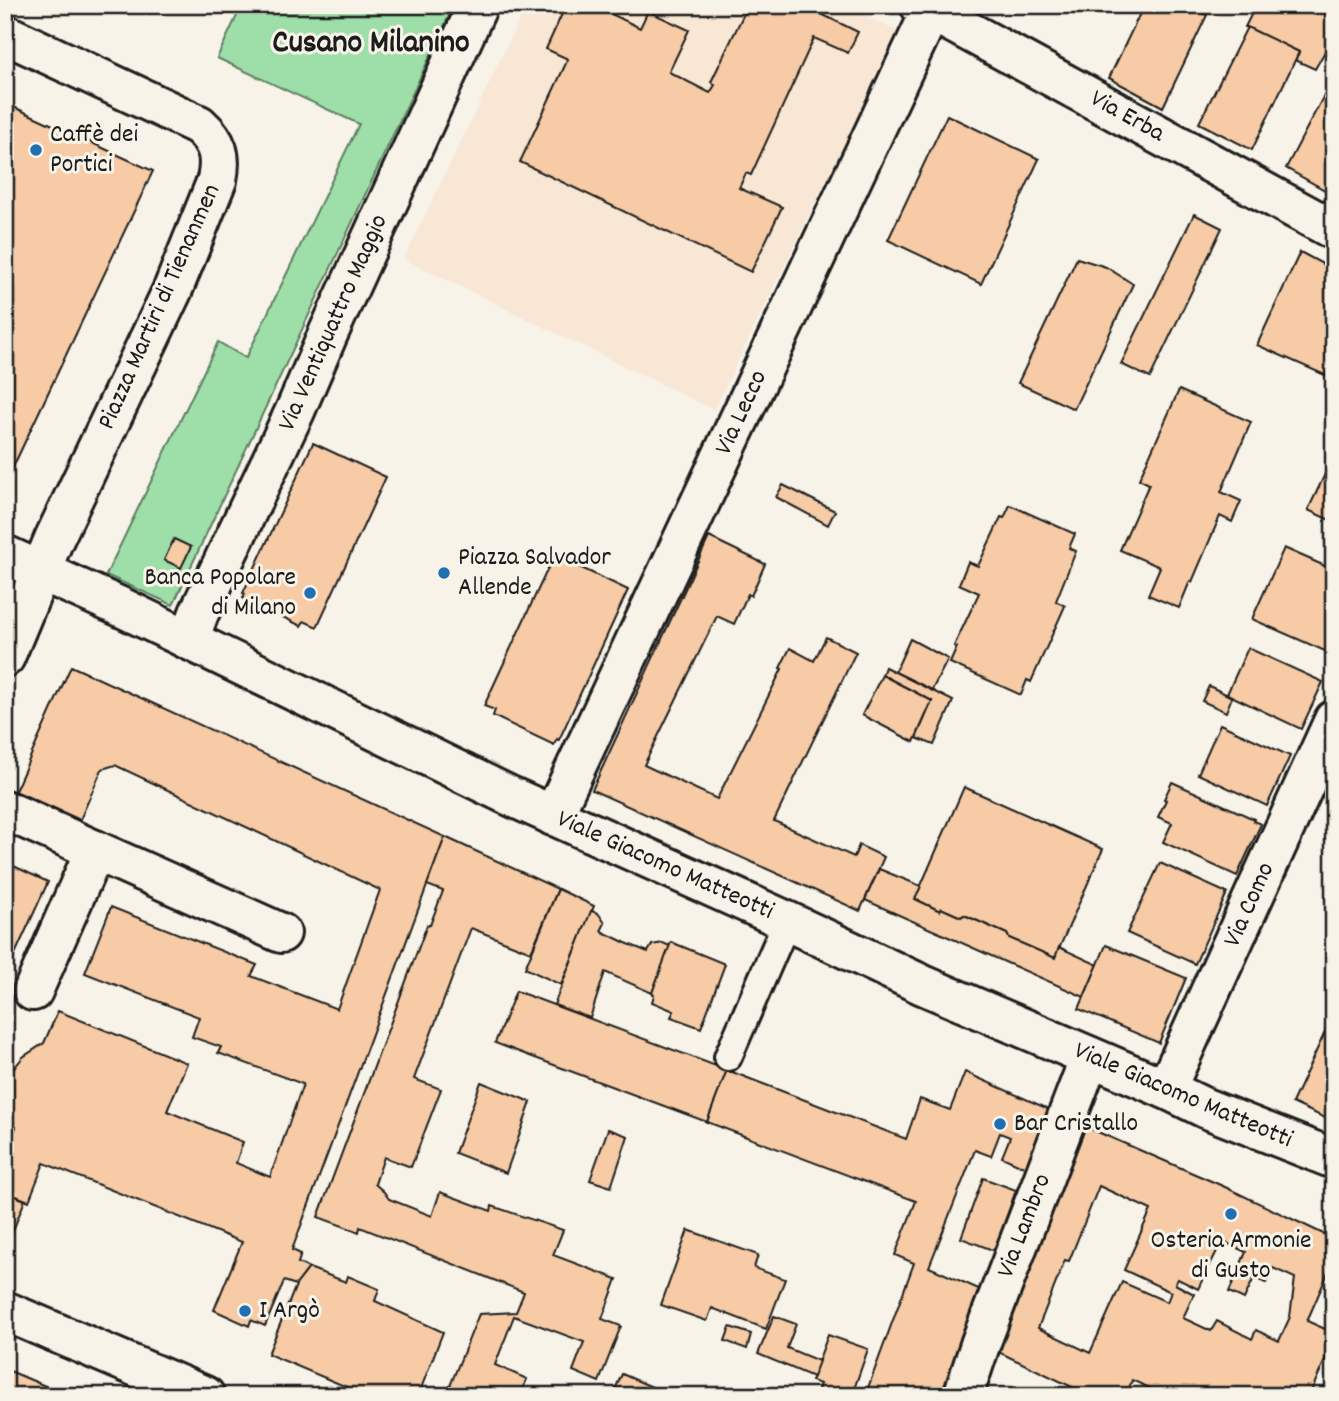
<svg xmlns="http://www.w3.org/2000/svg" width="1339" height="1401" font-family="Dekko,sans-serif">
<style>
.built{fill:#f7e7d4}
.green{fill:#9edfa9;stroke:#5d7e62;stroke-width:2}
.building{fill:#f6cba5;stroke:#1c1c1c;stroke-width:2;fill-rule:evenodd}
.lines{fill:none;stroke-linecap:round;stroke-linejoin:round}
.lane-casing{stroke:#1c1c1c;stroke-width:32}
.street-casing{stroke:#1c1c1c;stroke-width:44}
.lane{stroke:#f7f3e8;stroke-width:26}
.street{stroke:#f7f3e8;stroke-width:38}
.poi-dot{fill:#1f6fb2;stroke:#f7f3e8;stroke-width:2.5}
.labels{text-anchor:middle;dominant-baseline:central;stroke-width:6;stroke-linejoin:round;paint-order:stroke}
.street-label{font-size:26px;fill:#1c1c1c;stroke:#f7f3e8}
.poi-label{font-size:26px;fill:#1c1c1c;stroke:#f7f3e8;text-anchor:start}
.district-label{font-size:33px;font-weight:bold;fill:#1c1c1c;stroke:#f7f3e8}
</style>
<rect width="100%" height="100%" fill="#f7f3e8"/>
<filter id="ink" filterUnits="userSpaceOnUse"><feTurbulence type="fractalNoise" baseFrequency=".0143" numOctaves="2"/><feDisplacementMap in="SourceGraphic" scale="14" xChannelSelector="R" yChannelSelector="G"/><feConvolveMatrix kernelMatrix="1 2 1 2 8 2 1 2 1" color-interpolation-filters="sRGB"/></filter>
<g filter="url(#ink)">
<polygon class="built" points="527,5 843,5 898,32 714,410 404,259"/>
<polygon class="green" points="242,5 454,5 173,605 106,575 218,342 246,358 359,124 217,58"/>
<g class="building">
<polygon points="566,5 593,5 640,28 648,11 689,30 669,72 710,93 715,85 711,82 748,5 803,5 858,32 848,53 814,38 751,175 746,173 739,188 782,207 751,272 520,162 568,59 546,49"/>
<polygon points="1144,5 1185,5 1207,15 1163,107 1109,78"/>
<polygon points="1256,5 1297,7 1306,5 1309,7 1310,5 1319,5 1334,13 1334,49 1328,46 1315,69 1295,60 1299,52 1245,27"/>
<polygon points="1247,27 1299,52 1252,150 1199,123"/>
<polygon points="1333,78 1334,189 1332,194 1286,168"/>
<polygon points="5,103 153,171 5,484"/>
<polygon points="947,115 1039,159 981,284 888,240"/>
<polygon points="1194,214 1222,228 1150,378 1121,364"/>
<polygon points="1300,252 1334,270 1334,362 1327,376 1257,345"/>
<polygon points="1077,258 1106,267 1133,284 1074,409 1018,383"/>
<polygon points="1179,390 1251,422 1221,492 1241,501 1232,522 1220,516 1192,582 1190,581 1179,608 1148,595 1160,567 1120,550 1149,484 1139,479"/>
<polygon points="313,443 386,477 317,627 304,621 301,626 243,598 245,594 243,593"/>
<polygon points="1334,455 1334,522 1308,510"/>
<polygon points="783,485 835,511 828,525 776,497"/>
<polygon points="1010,505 1075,534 1069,548 1076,551 1056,601 1065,606 1031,682 1027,680 1021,695 950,663 957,647 954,646 979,593 959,584 968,562 978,566 1001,517 1004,518"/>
<polygon points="709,537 765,564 751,596 748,594 734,624 717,616 644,765 717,799 782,669 780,668 790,648 814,661 826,637 856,652 774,821 854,857 859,845 884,857 860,911 592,790"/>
<polygon points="174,539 191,547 181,568 164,560"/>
<polygon points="1284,548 1334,570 1334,655 1252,619"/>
<polygon points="554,555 628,590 559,740 557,739 554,745 493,716 495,710 484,706"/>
<polygon points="910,639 948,659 932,690 895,672"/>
<polygon points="1248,648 1323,682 1301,729 1227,694"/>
<polygon points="71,666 445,837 292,1250 301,1254 298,1263 309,1268 296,1285 284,1281 265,1326 251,1320 249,1326 214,1310 242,1242 44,1163 29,1201 5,1192 5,1152 16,1127 12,1121 6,1100 7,1082 11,1072 23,1057 44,1043 58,1011 187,1063 167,1111 243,1142 236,1163 270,1177 303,1084 218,1053 221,1047 192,1037 199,1017 85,973 111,907 257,965 251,976 337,1009 380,890 115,765 102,769 80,820 52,807 50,810 39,806 40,802 15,791"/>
<polygon points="885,667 953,701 934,745 916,738 932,701 882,675"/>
<polygon points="882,675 932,701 914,742 862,715"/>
<polygon points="1209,686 1232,697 1226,712 1202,701"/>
<polygon points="1220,724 1290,756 1267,806 1198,774"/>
<polygon points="1172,782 1254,819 1253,821 1261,824 1237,876 1163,842 1172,823 1158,817 1166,800 1164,799"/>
<polygon points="964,787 1103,849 1055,958 1009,938 1007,934 964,915 961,917 941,908 940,911 915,899"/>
<polygon points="445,837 558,889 531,952 471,928 414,1079 441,1089 411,1167 384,1157 375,1184 384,1192 389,1199 432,1216 440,1192 491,1211 492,1206 563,1230 553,1255 617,1279 602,1319 621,1326 599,1382 573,1371 584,1342 514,1316 495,1365 527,1379 520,1396 446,1396 479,1314 516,1312 524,1292 360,1227 359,1232 318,1217 427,925 430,925 443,891 427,885"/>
<polygon points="5,862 48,882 5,976"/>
<polygon points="1160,863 1227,893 1195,964 1127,933"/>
<polygon points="879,869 921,886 915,899 934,908 940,911 941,908 961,917 964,915 1007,934 1009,938 1055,958 1059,947 1098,965 1084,997 865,900"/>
<polygon points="558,889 594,906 561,985 525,968"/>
<polygon points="591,911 598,913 605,923 601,931 626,943 648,952 652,945 663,943 670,946 652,993 605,972 590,1018 554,1005"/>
<polygon points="671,942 725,964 701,1028 671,1017 674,1011 652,1002 654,995 652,993"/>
<polygon points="1106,945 1186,978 1159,1043 1079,1009"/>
<polygon points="516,991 727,1070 707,1122 495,1043"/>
<polygon points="1334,1013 1334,1122 1292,1103"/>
<polygon points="727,1070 906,1139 920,1099 950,1110 965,1072 1053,1111 1027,1168 1002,1157 1010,1137 1000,1133 991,1156 975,1150 929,1267 981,1290 942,1396 816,1396 820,1384 811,1381 828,1335 868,1349 853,1392 865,1396 914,1263 895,1255 916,1201 707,1122"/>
<polygon points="481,1082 531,1102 506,1173 455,1153"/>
<path d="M1077,1123L1225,1187L1334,1239V1259L1307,1321L1334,1333V1340L1309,1396H1192L1185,1393L1183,1396H1167L1132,1380L1126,1396H1091L986,1346ZM1099,1186L1151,1210L1124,1270L1171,1292L1167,1302L1122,1282L1090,1353L1038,1328L1065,1260L1069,1261ZM1222,1241L1246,1252L1229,1292L1244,1299L1254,1278L1266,1283L1273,1268L1295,1278L1290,1317L1279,1341L1256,1330L1252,1339L1217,1321L1211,1331L1183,1318L1194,1294L1175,1284L1178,1279L1198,1289Z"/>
<polygon points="608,1129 628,1136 611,1187 590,1180"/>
<polygon points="983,1178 1016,1190 995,1251 961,1238"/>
<polygon points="5,1192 25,1200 8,1243 5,1242"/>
<polygon points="688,1230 758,1255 754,1268 785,1279 766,1329 712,1308 707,1321 661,1305"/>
<polygon points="309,1268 346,1282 348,1276 379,1289 375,1301 443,1332 418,1396 368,1396 268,1354 296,1285"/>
<polygon points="774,1316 796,1324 787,1348 819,1361 813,1377 758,1354"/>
<polygon points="730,1327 751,1334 747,1349 725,1341"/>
<polygon points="5,1369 69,1396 5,1396"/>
<polygon points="622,1374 673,1396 612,1396"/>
</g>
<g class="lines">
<defs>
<polyline id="lane" points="728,1057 787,921"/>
<g id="street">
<polyline points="920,5 1334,230"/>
<path d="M5,34L199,125C218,142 222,156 217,180L173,289L54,539L5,657"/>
<polyline points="5,555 123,608 508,795 787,921 923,985 1166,1089 1205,1108 1334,1159"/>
<polyline points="189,640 199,613 295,411 328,334 478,5"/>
<polyline points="5,810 281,933"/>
<polyline points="553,816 931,11"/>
<polyline points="33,991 95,850"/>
<polyline points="1166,1089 1334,720"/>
<polyline points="5,1311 205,1396"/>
<polyline points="963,1396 981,1342 1090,1057"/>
</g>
</defs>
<use href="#lane" class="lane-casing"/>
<use href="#street" class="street-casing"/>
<use href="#lane" class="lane"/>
<use href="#street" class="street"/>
</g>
</g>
<g class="poi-dot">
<circle cx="36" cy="150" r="7"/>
<circle cx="444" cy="573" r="7"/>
<circle cx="310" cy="593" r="7"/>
<circle cx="1000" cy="1124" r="7"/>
<circle cx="1231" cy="1214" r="7"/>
<circle cx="245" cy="1311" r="7"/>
</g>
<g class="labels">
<g class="street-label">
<text transform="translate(1127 117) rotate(29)">Via Erba</text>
<text transform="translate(160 307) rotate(-66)">Piazza Martiri di Tienanmen</text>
<text transform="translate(334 323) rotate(-66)">Via Ventiquattro Maggio</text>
<text transform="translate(742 413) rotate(-65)">Via Lecco</text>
<text transform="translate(665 866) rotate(24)">Viale Giacomo Matteotti</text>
<text transform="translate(1250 905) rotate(-66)">Via Como</text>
<text transform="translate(1183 1096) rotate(23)">Viale Giacomo Matteotti</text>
<text transform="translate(1025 1226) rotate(-69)">Via Lambro</text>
</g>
<g class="poi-label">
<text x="50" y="135">Caffè dei<tspan x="50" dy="30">Portici</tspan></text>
<text x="458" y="558">Piazza Salvador<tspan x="458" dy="30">Allende</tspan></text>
<text x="296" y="578" text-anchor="end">Banca Popolare<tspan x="296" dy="30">di Milano</tspan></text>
<text x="1014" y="1124">Bar Cristallo</text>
<text x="1231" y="1241" text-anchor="middle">Osteria Armonie<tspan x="1231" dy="30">di Gusto</tspan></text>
<text x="259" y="1311">I Argò</text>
</g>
<g class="district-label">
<text x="371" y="44">Cusano Milanino</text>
</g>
</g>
<rect width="1339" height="1401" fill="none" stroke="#f7f3e8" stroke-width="28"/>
<rect x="14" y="14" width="1311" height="1373" fill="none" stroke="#1c1c1c" stroke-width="2.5" filter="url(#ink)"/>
</svg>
